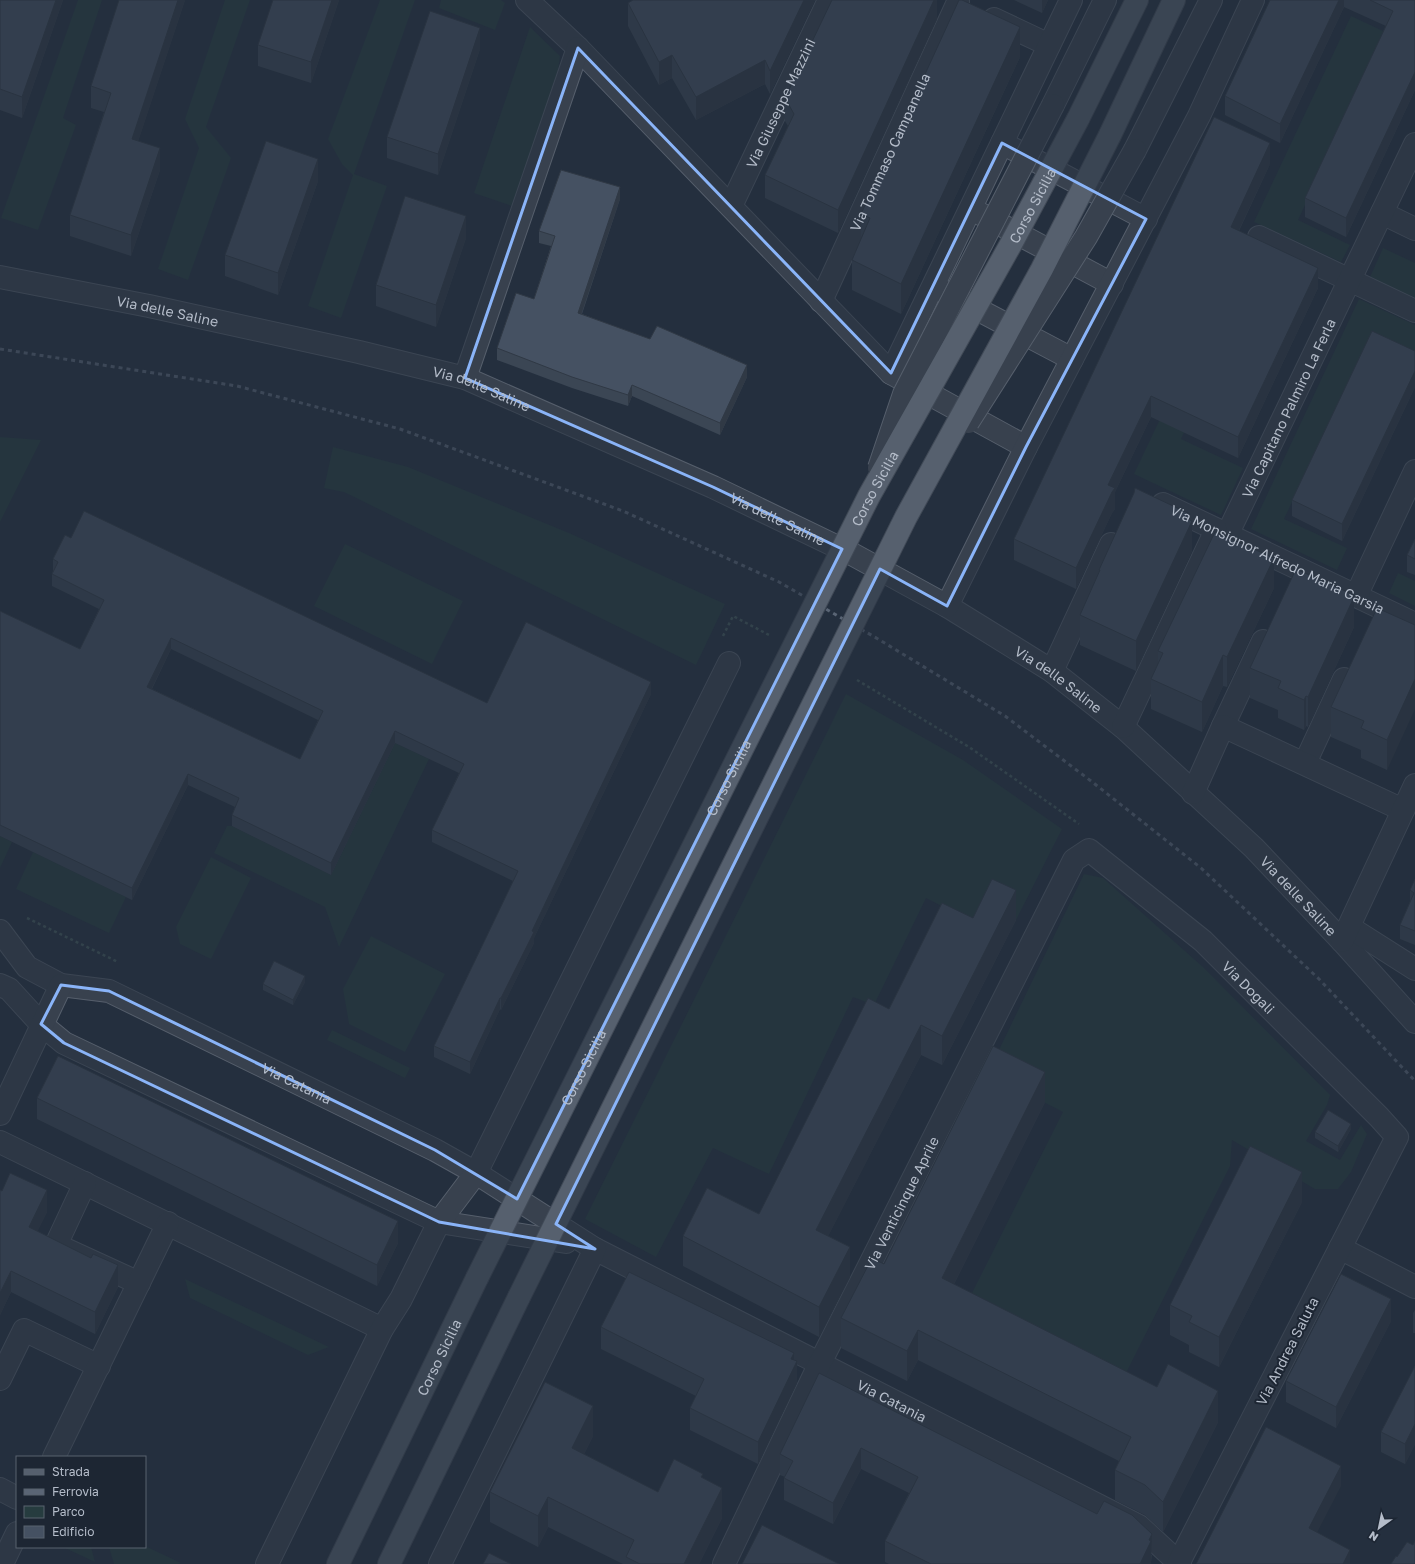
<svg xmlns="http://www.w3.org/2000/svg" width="1415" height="1564" font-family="'Golos Text',sans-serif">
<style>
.green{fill:#263c3f}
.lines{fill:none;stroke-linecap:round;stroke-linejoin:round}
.minor-casing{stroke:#565f6c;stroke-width:24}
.major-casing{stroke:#414a57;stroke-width:24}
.path{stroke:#44595c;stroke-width:2.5;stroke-dasharray:3 3;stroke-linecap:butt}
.minor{stroke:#38414e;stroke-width:22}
.major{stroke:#56606e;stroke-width:22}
.rail{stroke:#5a6575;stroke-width:3;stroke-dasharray:4 4;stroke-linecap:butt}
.minor-bridge-casing{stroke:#565f6c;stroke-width:24;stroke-linecap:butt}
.major-bridge-casing{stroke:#414a57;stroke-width:24;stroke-linecap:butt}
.minor-bridge{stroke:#38414e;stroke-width:22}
.major-bridge{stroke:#56606e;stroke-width:22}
.wall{fill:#3b4654;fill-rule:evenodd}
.shaded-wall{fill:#303945}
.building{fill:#455162;stroke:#303945;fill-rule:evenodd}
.marked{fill:none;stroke:#8ab4f8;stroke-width:3;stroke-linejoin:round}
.labels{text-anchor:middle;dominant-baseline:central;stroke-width:4;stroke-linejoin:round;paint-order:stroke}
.street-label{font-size:14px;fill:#b4bcc9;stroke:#1d2633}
</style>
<rect width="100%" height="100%" fill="#242f3e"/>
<g class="green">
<polygon points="78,0 102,0 63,118 76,125 38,230 1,218"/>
<polygon points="225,0 250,0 206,127 231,158 188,280 158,269 199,148 185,119"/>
<polygon points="380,0 415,0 354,174 387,186 341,318 308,306 353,175 342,164 328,139"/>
<polygon points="441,0 501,0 505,3 495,30 439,8"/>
<polygon points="1351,16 1415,46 1378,49 1298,220 1350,245 1341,262 1254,222"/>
<polygon points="530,27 560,56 558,71 512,206 474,193"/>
<polygon points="1242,246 1267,257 1181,439 1243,468 1221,515 1134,474"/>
<polygon points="1383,248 1415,263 1415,298 1370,277"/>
<polygon points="1359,299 1415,325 1415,361 1369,339 1284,519 1347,548 1337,570 1251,529"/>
<polygon points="0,437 41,440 0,522"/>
<polygon points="333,447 408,467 569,533 725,604 696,665 344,492 324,488"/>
<polygon points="345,544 463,601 432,664 314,606"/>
<polygon points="1398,573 1415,581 1415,606 1389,593"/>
<polygon points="846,694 963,760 1062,829 1016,920 992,909 983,927 926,898 874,1005 853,997 769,1174 713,1148 656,1257 585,1219"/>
<polygon points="395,743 429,759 339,947 325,907 214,853 227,826 232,826 331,875"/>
<polygon points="0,836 12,842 0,868"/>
<polygon points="33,852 126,897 109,933 16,889"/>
<polygon points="211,857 251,878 211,959 180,944 176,927"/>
<polygon points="1084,874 1103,878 1204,968 1330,1095 1327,1105 1306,1141 1340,1160 1361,1125 1367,1134 1351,1172 1338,1189 1315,1189 1232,1140 1230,1166 1125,1375 970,1297 1063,1112 993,1076 996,1056"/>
<polygon points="371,936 445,974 405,1052 349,1024 343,989"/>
<polygon points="332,1030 410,1068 405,1078 327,1040"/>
<polygon points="185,1279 329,1347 308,1355 190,1298"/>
<polygon points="145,1546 181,1563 178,1564 114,1564 109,1547"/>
<polygon points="63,1547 91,1547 95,1562"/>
</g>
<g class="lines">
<defs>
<g id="minor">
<polyline points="527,0 578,48 891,373 1026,447"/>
<polyline points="994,19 1049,45"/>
<polyline points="1053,105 1105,0"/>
<polyline points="1002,143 1146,219"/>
<polyline points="1135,150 1211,0"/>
<path id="s1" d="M731,206L829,0"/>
<polyline points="977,212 1112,284"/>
<polyline points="1382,213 1415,229"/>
<polyline points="1259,237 1415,311"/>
<path id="s2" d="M0,277L149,306L359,352L465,378L713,487L852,554L947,606L1052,671L1123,727L1254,848L1342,941L1415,1022"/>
<polyline points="937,288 1072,359"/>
<path id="s3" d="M821,301L958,2"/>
<polyline points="891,373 1071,0"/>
<polyline points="465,378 578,48"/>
<path id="s4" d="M1163,504L1415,624"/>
<path id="s5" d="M1227,535L1415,144"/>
<polyline points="1356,596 1415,471"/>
<polyline points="947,606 1026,447 1199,116 1253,0"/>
<polyline points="1052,671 1111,544"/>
<polyline points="1223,726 1263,641"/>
<polyline points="1123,727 1216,530"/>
<polyline points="1305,763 1344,679"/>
<polyline points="1193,793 1223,726 1403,810"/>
<polyline points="1349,927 1415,969"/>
<path id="s6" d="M0,931L27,967L61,985L109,991L435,1150L476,1173L595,1249L1139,1526L1180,1564"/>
<polyline points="1342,941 1415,785"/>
<polyline points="0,985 9,989 41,1024 64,1043 439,1222 566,1242"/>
<polyline points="0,1114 61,985"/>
<polyline points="0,1142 382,1329"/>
<polyline points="85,1183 56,1245 139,1283"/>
<polyline points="1340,1248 1415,1287"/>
<polyline points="0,1379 24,1330 99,1366"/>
<polyline points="54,1457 168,1223"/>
<polyline points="0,1489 17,1498"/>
<polyline points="2,1564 17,1533"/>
<polyline points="267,1564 382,1329 401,1299 439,1222 476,1173 729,663"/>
<polyline points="440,1564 595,1249"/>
<path id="s7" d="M724,1564L820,1363L1074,860L1089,850L1203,941L1379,1117L1397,1137L1178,1564"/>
</g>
<g id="major">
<polyline points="1078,119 1137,0"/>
<polyline points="1110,135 1174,0"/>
<path id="s8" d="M338,1564L477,1278"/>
<polyline points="389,1564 519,1297"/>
</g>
</defs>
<use href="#minor" class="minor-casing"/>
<use href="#major" class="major-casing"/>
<g class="path">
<polyline points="723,636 733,616 769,635"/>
<polyline points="857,680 969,747 1079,824"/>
<polyline points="27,918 118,962"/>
</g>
<use href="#minor" class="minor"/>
<use href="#major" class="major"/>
<polyline class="rail" points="0,349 237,386 400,429 623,511 779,582 878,639 1005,716 1091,781 1201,868 1319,979 1415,1081"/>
<defs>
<g id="minor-bridge">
<polyline points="968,422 1086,237 1135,150"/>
<polyline points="879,468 904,394 1053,105"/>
</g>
<g id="major-bridge">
<path id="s9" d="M477,1278L869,496L1011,244L1078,119"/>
<polyline points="519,1297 906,517 1042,269 1110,135"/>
</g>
</defs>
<use href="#minor-bridge" class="minor-bridge-casing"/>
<use href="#major-bridge" class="major-bridge-casing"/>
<use href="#minor-bridge" class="minor-bridge"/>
<use href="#major-bridge" class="major-bridge"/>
</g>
<g class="wall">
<polygon points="0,0 63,0 22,118 0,110"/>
<polygon points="185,0 138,141 160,170 131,256 70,236 70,215 104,112 91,108 91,86"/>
<polygon points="339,0 311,83 258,66 258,45"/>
<polygon points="815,0 770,94 765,84 696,120 672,78 659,85 628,26 628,3"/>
<polygon points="937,0 937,19 838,233 765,198 765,175 788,126 785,121 785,98"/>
<polygon points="1014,0 1048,0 1042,13"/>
<polygon points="1270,0 1415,0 1415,90 1346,237 1305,217 1305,198 1386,26 1344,7 1280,143 1225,115 1225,96"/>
<polygon points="480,49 438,175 387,158 387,137"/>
<polygon points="1020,57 901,314 852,290 852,260 861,240 861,214"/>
<polygon points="1270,164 1239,231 1318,288 1238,458 1151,417 1115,492 1115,509 1112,513 1076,589 1014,560 1014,539"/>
<polygon points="318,181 278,295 225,276 225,255"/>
<polygon points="620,199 582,314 747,377 720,435 632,396 628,406 572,388 497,360 497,348 534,299 551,246 539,243 539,231"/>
<polygon points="466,238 436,327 376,306 376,285"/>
<polygon points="1415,351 1415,387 1342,541 1292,516 1292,500"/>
<polygon points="1190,520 1192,551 1136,671 1080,645 1080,615 1099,574 1099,570"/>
<path d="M71,538L487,703L651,694L534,938V943L501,1010L500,1009L470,1074L434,1057V1046L513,881L432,842V830L459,773L395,743L331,875L232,826V815L235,807L188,785L132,900L0,836V611L80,649L99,609L52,586V574L53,571V559ZM171,649L318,720L300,759L152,689Z"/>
<polygon points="1415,539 1415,575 1407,572 1407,555"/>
<polygon points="1274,588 1227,687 1223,686 1202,732 1151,709 1151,679 1158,663 1158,651"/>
<polygon points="1352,596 1354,627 1308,727 1306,726 1304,730 1278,718 1278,710 1250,698 1250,668"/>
<polygon points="1415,625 1387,770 1361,758 1361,750 1331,737 1331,707"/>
<polygon points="1415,879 1415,945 1400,939 1400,925 1410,902 1410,890"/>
<polygon points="973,918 1016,920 942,1065 921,1055 828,1236 850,1277 819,1337 683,1266 683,1236 759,1214 889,1009"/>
<polygon points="305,982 293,1005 263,990 263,984"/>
<polygon points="37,1098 398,1243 377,1286 37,1119"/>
<polygon points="1045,1102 954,1284 1218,1422 1163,1532 1145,1515 1115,1500 1115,1470 1119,1461 918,1360 907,1381 841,1348 841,1318 884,1264"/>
<polygon points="1351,1129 1338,1152 1315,1138 1315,1132"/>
<polygon points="0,1190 47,1212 37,1231 118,1287 95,1334 11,1292 0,1315"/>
<polygon points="1302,1202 1219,1367 1189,1352 1189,1345 1170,1335 1170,1305"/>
<polygon points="1415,1310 1415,1333 1413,1333 1413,1313"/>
<polygon points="1391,1321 1336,1428 1286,1402 1286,1381"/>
<polygon points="601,1327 794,1360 797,1383 758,1464 690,1430 690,1408 696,1396 601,1349"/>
<polygon points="1415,1366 1415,1444 1405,1464 1381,1452 1381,1432"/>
<polygon points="819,1373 1152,1555 1151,1562 1150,1564 889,1564 885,1562 885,1541 909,1493 861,1469 833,1524 784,1500 784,1478 785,1477 780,1475 780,1454"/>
<polygon points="593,1436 584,1454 658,1492 703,1478 722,1518 699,1564 623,1564 548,1527 538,1547 490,1522 490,1492"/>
</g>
<g class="shaded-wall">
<polygon points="56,0 63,0 22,118 22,97"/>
<polygon points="178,0 185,0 132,160 132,139"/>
<polygon points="332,0 339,0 311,83 311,62"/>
<polygon points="804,0 815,0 770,94 770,71"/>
<polygon points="934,0 937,0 937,19 838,233 838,210"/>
<polygon points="1042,0 1048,0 1042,13"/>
<polygon points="1339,0 1344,0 1344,7 1280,143 1280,124"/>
<polygon points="1020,27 1020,57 901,314 901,284"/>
<polygon points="480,28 480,49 438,175 438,154"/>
<polygon points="672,55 672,78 659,85 659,62"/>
<polygon points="765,60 765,84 696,120 696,97"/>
<polygon points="1415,72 1415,90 1346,237 1346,218"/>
<polygon points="1270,143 1270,164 1231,247 1231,227"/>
<polygon points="160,148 160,170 131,256 131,235"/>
<polygon points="318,159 318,181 278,295 278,273"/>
<polygon points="620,187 620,199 578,324 578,313"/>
<polygon points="466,216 466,238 436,327 436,305"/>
<polygon points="1318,268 1318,288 1238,458 1238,437"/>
<polygon points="747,365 747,377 720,435 720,423"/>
<polygon points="1415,371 1415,387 1342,541 1342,524"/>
<polygon points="632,385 632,396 628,406 628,395"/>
<polygon points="1151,396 1151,417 1115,492 1115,509 1112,513 1076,589 1076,568 1108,485"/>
<polygon points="1190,514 1190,526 1192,521 1192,551 1136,671 1136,641"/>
<polygon points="1274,558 1274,588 1227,687 1227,657"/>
<polygon points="1352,594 1352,601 1354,597 1354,627 1308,727 1308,697"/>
<polygon points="171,638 171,649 147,698 147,687"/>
<polygon points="1223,655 1223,686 1202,732 1202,702"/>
<polygon points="1415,679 1415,709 1387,770 1387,740"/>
<polygon points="651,682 651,694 534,938 534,943 501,1010 501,998 532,931"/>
<polygon points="1306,696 1306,726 1304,730 1304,700"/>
<polygon points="395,731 395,743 331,875 331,863"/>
<polygon points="188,774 188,785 132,900 132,888"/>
<polygon points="1016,890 1016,920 942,1065 942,1036"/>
<polygon points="305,976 305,982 293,1005 293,1000"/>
<polygon points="500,998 500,1009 470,1074 470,1062"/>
<polygon points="921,1025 921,1055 816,1260 816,1230"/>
<polygon points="1045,1072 1045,1102 942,1308 942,1278"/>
<polygon points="1351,1124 1351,1129 1338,1152 1338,1146"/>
<polygon points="1302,1172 1302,1202 1219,1367 1219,1337"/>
<polygon points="47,1190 47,1212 29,1249 29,1227"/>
<polygon points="398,1221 398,1243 377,1286 377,1265"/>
<polygon points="850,1247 850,1277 819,1337 819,1307"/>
<polygon points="118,1265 118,1287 95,1334 95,1312"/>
<polygon points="11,1271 11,1292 0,1315 0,1293"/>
<polygon points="1391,1299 1391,1321 1336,1428 1336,1407"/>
<polygon points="918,1330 918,1360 907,1381 907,1351"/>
<polygon points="794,1353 794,1367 797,1361 797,1383 758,1464 758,1442 791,1359"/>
<polygon points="1218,1391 1218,1422 1163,1532 1163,1502"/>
<polygon points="593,1406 593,1436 572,1478 572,1448"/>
<polygon points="1415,1424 1415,1444 1405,1464 1405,1444"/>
<polygon points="861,1448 861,1469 833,1524 833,1503"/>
<polygon points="1341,1466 1341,1486 1309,1548 1309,1528"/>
<polygon points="722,1488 722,1518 699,1564 684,1564"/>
<polygon points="548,1497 548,1527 538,1547 538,1516"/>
<polygon points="1152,1534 1151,1562 1150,1564 1140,1564 1149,1540"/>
<polygon points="1350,1550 1350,1564 1343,1564"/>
</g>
<g class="building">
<polygon points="0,0 56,0 22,97 0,89"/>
<polygon points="119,0 178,0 132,139 160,148 131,235 70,215 111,93 91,86"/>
<polygon points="273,0 332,0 311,62 258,45"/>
<polygon points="633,0 804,0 770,71 765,60 696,97 672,55 659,62 628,3"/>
<polygon points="832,0 934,0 838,210 765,175 794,114 785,98"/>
<polygon points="959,0 962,0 1020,27 901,284 852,260 870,218 861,214"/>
<polygon points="1270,0 1339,0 1280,124 1225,96"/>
<polygon points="1370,0 1415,0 1415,72 1346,218 1305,198 1393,11"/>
<polygon points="430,11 480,28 438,154 387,137"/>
<polygon points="1214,117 1270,143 1231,227 1318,268 1238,437 1151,396 1108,485 1115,488 1112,492 1076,568 1014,539"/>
<polygon points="266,141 318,159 278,273 225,255"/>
<polygon points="561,170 620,187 578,313 650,339 657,326 747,365 720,423 632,385 628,395 572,377 497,348 516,293 534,299 555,236 539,231"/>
<polygon points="405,196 466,216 436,305 376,285"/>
<polygon points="1372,331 1415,351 1415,371 1342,524 1292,500"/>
<polygon points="1135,488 1190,514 1188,519 1192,521 1136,641 1080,615 1100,570 1099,570 1134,493"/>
<path d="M84,511L487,703L526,622L651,682L532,931L534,932L501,998H500L470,1062L434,1046L518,871L432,830L464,764L395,731L331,863L232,815L239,798L188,774L132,888L0,825V611L80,649L104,600L52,574L58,562L53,559L65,535L71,538ZM171,638L323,711L300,759L147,687Z"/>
<polygon points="1215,532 1274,558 1227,657 1223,655 1202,702 1151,679 1163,653 1158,651"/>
<polygon points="1415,539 1415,559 1407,555"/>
<polygon points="1296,569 1352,594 1352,596 1354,597 1308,697 1306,696 1304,700 1278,688 1281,681 1250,668"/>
<polygon points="1377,608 1415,625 1415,679 1387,740 1361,728 1364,721 1331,707"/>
<polygon points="992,879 1016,890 942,1036 921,1025 816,1230 850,1247 819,1307 683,1236 707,1188 759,1214 868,998 889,1009 942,903 973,918"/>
<polygon points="1415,879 1415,931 1400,925 1414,893 1410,890"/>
<polygon points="274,961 305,976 293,1000 263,984"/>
<polygon points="993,1046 1045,1072 942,1278 1157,1387 1168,1364 1218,1391 1163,1502 1145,1485 1115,1470 1131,1437 918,1330 907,1351 841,1318 872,1258 884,1264"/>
<polygon points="58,1056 398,1221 377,1265 37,1098"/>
<polygon points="1328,1110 1351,1124 1338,1146 1315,1132"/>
<polygon points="1250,1146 1302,1172 1219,1337 1189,1322 1192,1316 1170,1305"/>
<polygon points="10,1173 47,1190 29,1227 91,1258 93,1254 118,1265 95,1312 11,1271 0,1293 0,1190 2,1191"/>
<polygon points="629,1272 794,1353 791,1359 797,1361 758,1442 690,1408 704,1379 601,1327"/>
<polygon points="1341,1274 1391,1299 1336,1407 1286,1381"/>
<polygon points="1415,1366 1415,1424 1405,1444 1381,1432"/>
<polygon points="819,1373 1097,1514 1104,1501 1132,1515 1152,1534 1149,1540 1151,1541 1140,1564 931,1564 885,1541 918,1477 861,1448 833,1503 784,1478 793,1461 780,1454"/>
<polygon points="545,1382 593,1406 572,1448 658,1492 674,1459 703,1474 701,1477 722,1488 684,1564 640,1564 626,1557 634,1540 548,1497 538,1516 490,1492"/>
<polygon points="1266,1427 1341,1466 1309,1528 1350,1550 1343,1564 1196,1564"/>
<polygon points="762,1525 839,1564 742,1564"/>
<polygon points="1415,1541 1415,1564 1391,1564 1396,1556 1397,1557 1407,1542 1413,1545"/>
<polygon points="489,1553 511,1564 483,1564"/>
</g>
<path d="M0 0H1415V1564H0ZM578,48L891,373L1002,143L1146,219L1026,447L947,606L880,569L556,1224L595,1249L439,1222L64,1043L41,1024L61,985L109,991L435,1150L517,1199L842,549L713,487L465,378Z" fill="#242f3e" fill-opacity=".55" fill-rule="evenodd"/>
<path class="marked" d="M578,48L891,373L1002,143L1146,219L1026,447L947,606L880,569L556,1224L595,1249L439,1222L64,1043L41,1024L61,985L109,991L435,1150L517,1199L842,549L713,487L465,378Z"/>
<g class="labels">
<g class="street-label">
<text stroke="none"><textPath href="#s1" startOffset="114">Via Giuseppe Mazzini</textPath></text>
<text stroke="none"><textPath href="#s3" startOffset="164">Via Tommaso Campanella</textPath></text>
<text stroke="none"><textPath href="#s9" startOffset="1208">Corso Sicilia</textPath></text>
<text stroke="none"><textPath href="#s2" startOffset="171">Via delle Saline</textPath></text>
<text stroke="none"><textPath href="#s2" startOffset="495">Via delle Saline</textPath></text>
<text stroke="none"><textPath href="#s5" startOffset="141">Via Capitano Palmiro La Ferla</textPath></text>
<text stroke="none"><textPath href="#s9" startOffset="884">Corso Sicilia</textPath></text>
<text stroke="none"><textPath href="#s2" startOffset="819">Via delle Saline</textPath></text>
<text stroke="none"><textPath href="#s4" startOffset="127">Via Monsignor Alfredo Maria Garsia</textPath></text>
<text stroke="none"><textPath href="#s2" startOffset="1143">Via delle Saline</textPath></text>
<text stroke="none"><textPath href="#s9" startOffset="560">Corso Sicilia</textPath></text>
<text stroke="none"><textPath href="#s2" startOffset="1467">Via delle Saline</textPath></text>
<text stroke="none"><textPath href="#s7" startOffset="1015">Via Dogali</textPath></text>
<text stroke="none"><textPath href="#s9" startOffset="236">Corso Sicilia</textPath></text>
<text stroke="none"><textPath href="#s6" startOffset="341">Via Catania</textPath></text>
<text stroke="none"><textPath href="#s7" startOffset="402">Via Venticinque Aprile</textPath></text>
<text transform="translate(1287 1351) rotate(-63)">Via Andrea Saluta</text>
<text stroke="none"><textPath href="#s8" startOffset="230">Corso Sicilia</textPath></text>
<text stroke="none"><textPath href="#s6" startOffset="1016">Via Catania</textPath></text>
</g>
</g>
<rect x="16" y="1456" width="130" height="92" fill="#1d2633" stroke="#59626f"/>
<rect x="24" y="1469" width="20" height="6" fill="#56606e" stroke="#59626f"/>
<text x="52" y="1476" font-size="12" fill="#b4bcc9">Strada</text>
<rect x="24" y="1489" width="20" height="6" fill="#5a6575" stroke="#59626f"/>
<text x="52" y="1496" font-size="12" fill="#b4bcc9">Ferrovia</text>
<rect x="24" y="1506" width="20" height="12" fill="#263c3f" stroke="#59626f"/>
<text x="52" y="1516" font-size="12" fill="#b4bcc9">Parco</text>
<rect x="24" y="1526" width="20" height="12" fill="#455162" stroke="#59626f"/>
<text x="52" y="1536" font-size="12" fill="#b4bcc9">Edificio</text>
<g transform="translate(1379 1528) rotate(213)" stroke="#1d2633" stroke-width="3" paint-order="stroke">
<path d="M0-3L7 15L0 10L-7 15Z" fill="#b4bcc9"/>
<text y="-6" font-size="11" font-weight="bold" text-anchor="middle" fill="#b4bcc9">N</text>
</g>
</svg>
